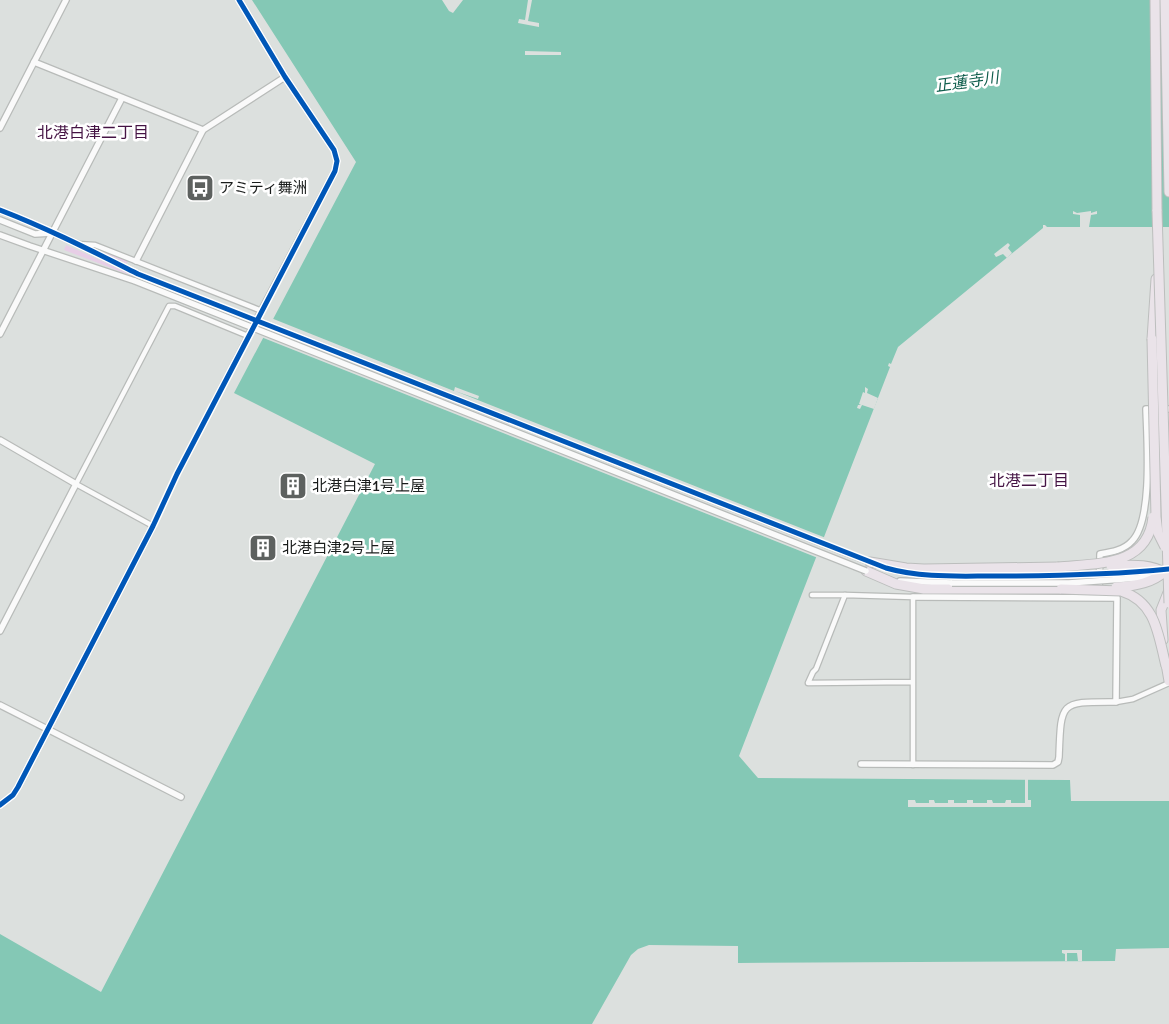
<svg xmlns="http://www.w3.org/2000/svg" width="1169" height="1024" font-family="Signika,'Noto Sans JP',sans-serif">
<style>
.green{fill:#e7cee6}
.water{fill:#84c8b5}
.pier{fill:#dce0de}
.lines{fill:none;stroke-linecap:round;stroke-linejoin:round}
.minor-casing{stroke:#b8bbb9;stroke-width:7}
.tertiary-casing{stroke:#b8bbb9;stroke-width:8}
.motorway-casing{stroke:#bcbebd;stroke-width:11}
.minor{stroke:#fafafa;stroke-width:4.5}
.tertiary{stroke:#fafafa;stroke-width:5.5}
.motorway{stroke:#eae3e9;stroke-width:9}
.tertiary-bridge-casing{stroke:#b8bbb9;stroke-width:8;stroke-linecap:butt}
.motorway-bridge-casing{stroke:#bcbebd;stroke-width:11;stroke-linecap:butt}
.tertiary-bridge{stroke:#fafafa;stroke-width:5.5}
.motorway-bridge{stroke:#eae3e9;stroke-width:9}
.cycleway-casing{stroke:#fff;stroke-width:8}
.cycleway{stroke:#0057b8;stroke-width:5}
.labels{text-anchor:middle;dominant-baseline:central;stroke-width:5;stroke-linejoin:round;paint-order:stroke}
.poi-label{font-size:15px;fill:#191c1b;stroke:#fff;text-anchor:start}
.water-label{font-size:16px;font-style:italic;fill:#105e4d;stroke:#fff}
.neighbourhood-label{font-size:16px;fill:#451444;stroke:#fff}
</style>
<rect width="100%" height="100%" fill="#dce0de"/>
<g class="green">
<polygon points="66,245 136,276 135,277 64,250"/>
<polygon points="95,247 128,260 126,265 93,250"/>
</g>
<polygon class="water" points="252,0 442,0 449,11 453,13 463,0 1169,0 1169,227 1047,227 1045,225 1043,225 1043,228 898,347 891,364 889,363 888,366 890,367 739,756 758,778 1070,780 1071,801 1169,801 1169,948 1116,949 1115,961 738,963 738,946 649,945 638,949 631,955 592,1024 0,1024 0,934 101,992 375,464 234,393 356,162"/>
<g class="pier">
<polygon points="528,0 532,0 528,21 539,23 539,27 518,23 519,19 525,20"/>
<polygon points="525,51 561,52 561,55 525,55"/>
<polygon points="1073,211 1077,213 1091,211 1091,213 1097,211 1097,214 1091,215 1089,227 1080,227 1080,215 1073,214"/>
<polygon points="1008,243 1010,245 1008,248 1012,253 1007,258 1003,254 996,257 994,254"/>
<polygon points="271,318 454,391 455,387 479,396 478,399 455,391 826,538 818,558 261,337"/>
<polygon points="865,387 868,389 867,393 878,398 874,409 862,405 860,409 857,408 858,405 861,405 859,404 863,392 865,393"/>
<polygon points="1025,777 1028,777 1028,800 1031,800 1031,807 908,807 908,800 915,800 916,803 929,803 929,800 934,800 935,803 948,803 948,800 954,800 954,803 967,803 967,800 973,800 973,803 987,803 987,800 992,800 993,803 1005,803 1006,800 1011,800 1011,803 1025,803"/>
<polygon points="1062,950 1082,950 1082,961 1078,961 1077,953 1067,953 1067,961 1065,961 1065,954 1062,953"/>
</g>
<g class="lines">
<defs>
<g id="minor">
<polyline points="78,244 95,245 262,311"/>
<polygon points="169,306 175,306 248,336 177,474 153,526 76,484"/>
<polyline points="812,595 845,595"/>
<polyline points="913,682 808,683 813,672 816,669 845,595 913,597 913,765"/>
<polyline points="1116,702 1133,699 1169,683"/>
</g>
<g id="tertiary">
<polyline points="239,0 285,77 334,150 337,161 335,171 248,336"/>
<polyline points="34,62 203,130"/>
<polyline points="0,128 66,0"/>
<path d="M0,210C47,228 92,251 138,274"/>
<polyline points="0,220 35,234 52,233"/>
<polyline points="0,235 30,246 135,281"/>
<polyline points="136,261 203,130 285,77"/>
<polyline points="0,334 122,98"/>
<polyline points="0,440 76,484 0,631"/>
<polyline points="891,569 919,575 952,576"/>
<polyline points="900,581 952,583"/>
<path d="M1099,593L1100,554C1112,552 1124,550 1132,541C1153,520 1147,439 1146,409H1169"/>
<polyline points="0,705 181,797"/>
<path d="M861,764L1053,765L1058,762L1059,757C1061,700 1060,702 1116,702L1117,598L913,597"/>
<polyline points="0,805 13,795 18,787 153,526"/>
</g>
<g id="motorway">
<polyline points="1155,0 1157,211"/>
<polyline points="1165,0 1169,192"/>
<polyline points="1152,339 1156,279"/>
<polyline points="870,562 906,568 924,569 1058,567"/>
<polyline points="866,571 896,584 924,589 1061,589"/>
<polyline points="1163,640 1161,610 1169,590"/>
<polyline points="1165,658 1169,681"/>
</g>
</defs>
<use href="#minor" class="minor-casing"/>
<use href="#tertiary" class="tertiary-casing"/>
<use href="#motorway" class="motorway-casing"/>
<use href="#minor" class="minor"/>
<use href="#tertiary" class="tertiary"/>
<use href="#motorway" class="motorway"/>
<defs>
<g id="tertiary-bridge">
<polyline points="138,274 870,562"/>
<polyline points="135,281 866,571"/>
<polyline points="952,576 1068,576 1154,570"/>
<polyline points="952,583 1069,583 1152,577"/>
</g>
<g id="motorway-bridge">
<polyline points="1157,211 1169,603"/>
<polyline points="1152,339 1156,517 1158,533 1165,547"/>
<path d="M1111,566C1131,565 1151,563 1169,575"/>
<path d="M1058,567C1097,563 1148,567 1153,517"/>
<path d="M1116,587C1136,586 1154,583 1169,568"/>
<path d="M1061,589L1121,591C1156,602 1158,634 1166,666"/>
</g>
</defs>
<use href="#tertiary-bridge" class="tertiary-bridge-casing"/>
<use href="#motorway-bridge" class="motorway-bridge-casing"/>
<use href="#tertiary-bridge" class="tertiary-bridge"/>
<use href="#motorway-bridge" class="motorway-bridge"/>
<defs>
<g id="cycleway">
<path d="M0,210C47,228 92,251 138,274L886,568C921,578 957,576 993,576C1052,576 1110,575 1169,569"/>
<polyline points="0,805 13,795 18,787 153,526 177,474 335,171 337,161 334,150 285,77 239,0"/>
</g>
</defs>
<use href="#cycleway" class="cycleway-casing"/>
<use href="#cycleway" class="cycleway"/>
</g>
<defs>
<symbol id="bus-square" viewBox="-11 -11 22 22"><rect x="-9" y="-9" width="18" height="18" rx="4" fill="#5d615f" stroke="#fff"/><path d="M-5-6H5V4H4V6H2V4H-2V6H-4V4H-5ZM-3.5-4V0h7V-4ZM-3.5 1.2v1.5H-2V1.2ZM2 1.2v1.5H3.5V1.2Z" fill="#fff"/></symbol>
<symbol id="building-square" viewBox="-11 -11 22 22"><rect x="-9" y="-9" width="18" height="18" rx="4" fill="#5d615f" stroke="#fff"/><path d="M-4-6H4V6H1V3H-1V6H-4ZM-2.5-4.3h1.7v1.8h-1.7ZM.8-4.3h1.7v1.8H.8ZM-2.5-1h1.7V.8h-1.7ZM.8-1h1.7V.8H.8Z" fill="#fff"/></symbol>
</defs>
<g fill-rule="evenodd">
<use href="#bus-square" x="184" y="172" width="32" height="32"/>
<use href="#building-square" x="277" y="470" width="32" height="32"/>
<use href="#building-square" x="247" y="532" width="32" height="32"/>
</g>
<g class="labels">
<g class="poi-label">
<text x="219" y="188">アミティ舞洲</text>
<text x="312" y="486">北港白津1号上屋</text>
<text x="282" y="548">北港白津2号上屋</text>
</g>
<g class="water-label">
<text transform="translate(967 82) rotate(-8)">正蓮寺川</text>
</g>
<g class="neighbourhood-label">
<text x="93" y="133">北港白津二丁目</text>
<text x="1029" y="481">北港二丁目</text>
</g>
</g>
</svg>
